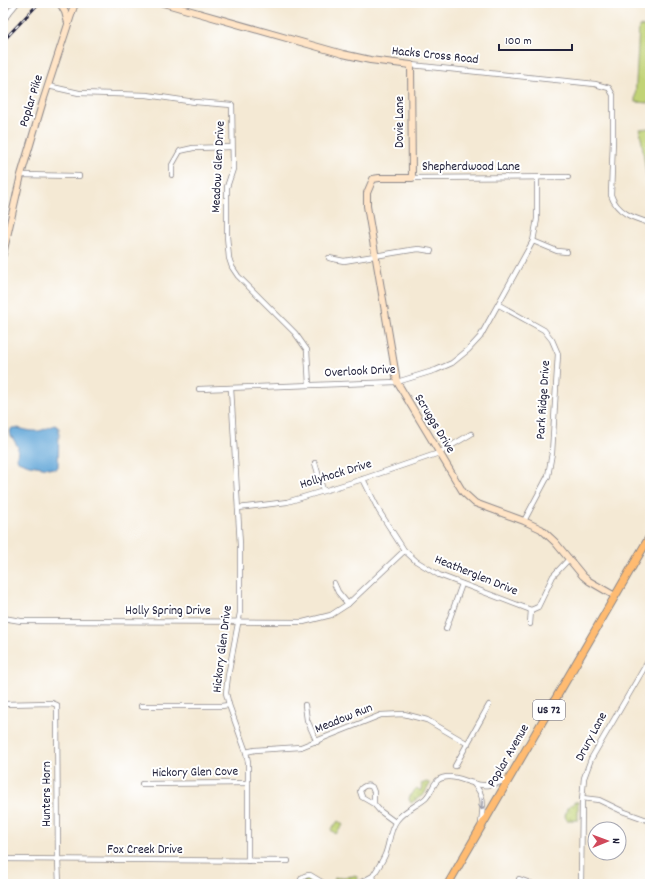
<svg xmlns="http://www.w3.org/2000/svg" width="653" height="887" font-family="Dekko,sans-serif">
<style>
.grass{fill:url(#grass-dots);stroke:#727a58}
.pitch{fill:#c1d376;stroke:#727a58}
.water{fill:#63a7d8;stroke:#42648a}
.lines{fill:none;stroke-linecap:round;stroke-linejoin:round}
.street-casing{stroke:#8b8688;stroke-width:6}
.secondary-casing{stroke:#8b8688;stroke-width:8}
.primary-casing{stroke:#8b8688;stroke-width:9}
.street{stroke:#fff;stroke-width:4.5}
.secondary{stroke:#ffe4c6;stroke-width:6}
.primary{stroke:#ffbb71;stroke-width:7}
.rail-casing{stroke:#22223b;stroke-width:3}
.rail{stroke:#fff;stroke-width:1.5;stroke-dasharray:4.5;stroke-linecap:butt}
.oneway{stroke:#9c9ca7}
.labels{text-anchor:middle;dominant-baseline:central;stroke-width:4;stroke-linejoin:round;paint-order:stroke}
.shield{fill:#fff;stroke:#646476;stroke-width:1}
.shield-label{font-size:12px;font-weight:bold;fill:#22223b}
.street-label{font-size:13px;fill:#22223b;stroke:#fff}
</style>
<defs>
<pattern id="grass-dots" width="8" height="8" patternUnits="userSpaceOnUse"><rect width="8" height="8" fill="#c1d376"/><path d="M2 2h.1M6 6h.1" fill="none" stroke="#a6b567" stroke-width="1.8" stroke-linecap="round"/></pattern>
</defs>
<rect width="100%" height="100%" fill="#fff"/>
<filter id="ink" filterUnits="userSpaceOnUse"><feTurbulence type="fractalNoise" baseFrequency=".025" numOctaves="2"/><feDisplacementMap in="SourceGraphic" scale="8" xChannelSelector="R" yChannelSelector="G"/><feConvolveMatrix kernelMatrix="1 2 1 2 8 2 1 2 1" color-interpolation-filters="sRGB"/></filter>
<filter id="wash" filterUnits="userSpaceOnUse"><feTurbulence type="fractalNoise" baseFrequency=".012" numOctaves="4" result="noise"/><feDisplacementMap in="SourceGraphic" scale="16" xChannelSelector="R" yChannelSelector="G"/><feGaussianBlur stdDeviation="0.9" result="paint"/><feColorMatrix in="noise" values="0 0 0 0 0 0 0 0 0 0 0 0 0 0 0 0 0 1.4 0 .05"/><feComposite in="paint" operator="in"/></filter>
<g filter="url(#wash)">
<rect width="100%" height="100%" fill="#f4e9d4"/>
<g class="grass">
<polygon points="427,782 430,784 424,794 411,803 409,799 411,794 417,788 420,791 423,788 421,784"/>
<polygon points="575,802 578,802 578,820 567,820 565,816 567,808"/>
<polygon points="354,876 357,877 358,880 345,883 333,883 335,878"/>
<polygon points="309,878 318,884 303,884 305,879"/>
</g>
<g class="pitch">
<polygon points="639,26 650,28 650,103 635,102"/>
<polygon points="650,128 650,180 647,180 640,129"/>
<polygon points="338,821 343,825 336,834 331,830"/>
</g>
<path class="water" d="M55,425L59,428V432L58,467L56,469L29,465L18,461L17,458L18,447L9,432L12,428C19,427 26,431 34,431C42,432 47,427 55,425Z"/>
</g>
<g filter="url(#ink)">
<g class="lines">
<defs>
<g id="street">
<polyline points="3,3 6,10 6,17"/>
<polyline points="3,20 17,3"/>
<path d="M411,65L595,84L609,88L613,95V139L611,195C617,213 633,218 650,223"/>
<polyline points="48,86 79,93 147,95 195,102 232,105 233,169 227,187 227,236 229,258 232,267 238,276 295,333 307,350 309,385"/>
<polyline points="21,175 79,176"/>
<polyline points="172,175 172,165 180,151 193,148 232,147"/>
<polyline points="412,178 568,177"/>
<polyline points="533,241 557,251 567,252"/>
<polyline points="329,258 344,261 411,250 419,249 431,251"/>
<polyline points="499,305 544,330 552,340 558,354 552,453 548,476 524,521"/>
<polyline points="231,388 240,545 240,613 228,676 226,693 229,705 246,752 248,762 248,861"/>
<polyline points="199,389 397,382 436,370 452,363 468,350 480,337 533,241 537,219 537,178"/>
<polyline points="315,463 323,490"/>
<polyline points="363,479 379,511 404,550 416,561 439,575 531,610"/>
<polyline points="238,508 287,502 363,479 439,453 471,434"/>
<polyline points="334,583 338,592 348,604"/>
<polyline points="3,618 21,621 303,622 331,615 348,604 404,551"/>
<polyline points="530,624 531,610 538,607 553,576 568,560"/>
<polyline points="446,629 462,584"/>
<polyline points="3,704 52,703 57,705 58,860 59,884"/>
<polyline points="305,705 307,720 317,742"/>
<polyline points="141,706 221,706 229,705"/>
<polyline points="246,752 255,750 301,747 381,715 404,714 427,720 468,744"/>
<polyline points="455,766 489,705"/>
<polyline points="142,784 248,783"/>
<path d="M474,784C487,799 482,807 481,825"/>
<polyline points="582,798 599,800 622,811 650,821"/>
<path d="M374,804L362,797L360,791C362,786 367,784 372,787L374,792V804L380,811L395,822"/>
<polyline points="3,859 288,861"/>
<polyline points="519,879 533,884"/>
<path d="M300,884C300,878 304,875 310,875L325,884"/>
<polyline points="358,884 373,876"/>
<path d="M375,884L373,876C377,869 382,862 385,855C390,843 389,830 397,820C404,810 417,806 426,798C435,788 433,777 449,777C458,777 465,781 473,783C486,788 496,784 508,779"/>
<polyline points="581,884 582,800 584,778 591,759 650,658"/>
</g>
<g id="secondary">
<polyline points="60,3 65,12 68,23"/>
<polyline points="163,3 343,54 370,60 411,65 412,178 379,178 373,179 367,193 367,206 397,382 463,492 475,503 524,521 541,529 555,542 583,576 589,581 615,596"/>
<polyline points="3,254 21,175 43,101 75,3"/>
</g>
<polyline id="primary" points="448,884 650,536"/>
</defs>
<use href="#street" class="street-casing"/>
<use href="#secondary" class="secondary-casing"/>
<use href="#primary" class="primary-casing"/>
<use href="#street" class="street"/>
<use href="#secondary" class="secondary"/>
<use href="#primary" class="primary"/>
<defs>
<polyline id="rail" points="3,41 39,3"/>
</defs>
<use href="#rail" class="rail-casing"/>
<use href="#rail" class="rail"/>
</g>
<defs><path id="oneway-shaft" d="M-6 0H5M1.5-3L5.5 0L1.5 3" fill="none" stroke-width="1.6" stroke-linecap="round" stroke-linejoin="round"/></defs>
<use class="oneway" href="#oneway-shaft" transform="translate(482 804) rotate(93)"/>
</g>
<g class="labels">
<rect class="shield" x="533" y="700" width="32" height="20" rx="3"/>
<g class="shield-label">
<text x="549" y="710">US 72</text>
</g>
<g class="street-label">
<text transform="translate(435 56) rotate(6)">Hacks Cross Road</text>
<text transform="translate(32 101) rotate(-73)">Poplar Pike</text>
<text transform="translate(400 122) rotate(-90)">Dovie Lane</text>
<text transform="translate(219 167) rotate(-87)">Meadow Glen Drive</text>
<text x="471" y="167">Shepherdwood Lane</text>
<text transform="translate(360 372) rotate(-3)">Overlook Drive</text>
<text transform="translate(544 400) rotate(-86)">Park Ridge Drive</text>
<text transform="translate(434 424) rotate(59)">Scruggs Drive</text>
<text transform="translate(336 475) rotate(-17)">Hollyhock Drive</text>
<text transform="translate(476 576) rotate(22)">Heatherglen Drive</text>
<text x="168" y="611">Holly Spring Drive</text>
<text transform="translate(223 649) rotate(-83)">Hickory Glen Drive</text>
<text transform="translate(344 719) rotate(-22)">Meadow Run</text>
<text transform="translate(592 737) rotate(-62)">Drury Lane</text>
<text transform="translate(509 756) rotate(-60)">Poplar Avenue</text>
<text transform="translate(195 773) rotate(-1)">Hickory Glen Cove</text>
<text transform="translate(47 794) rotate(-90)">Hunters Horn</text>
<text x="145" y="850">Fox Creek Drive</text>
</g>
</g>
<rect width="653" height="887" fill="none" stroke="#fff" stroke-width="16"/>
<g transform="translate(607 841) rotate(89)"><circle r="19" fill="#ffffff" stroke="#a7a7b1"/>
<path d="M0-3L7 15L0 10L-7 15Z" fill="#d1495b"/>
<text y="-6" font-size="11" font-weight="bold" text-anchor="middle" fill="#22223b">N</text>
</g>
<path d="M499 44v6h73v-6" fill="none" stroke="#22223b" stroke-width="2"/>
<text x="505" y="44" font-size="12" fill="#22223b" stroke="#ffffff" stroke-width="3" paint-order="stroke">100 m</text>
</svg>
